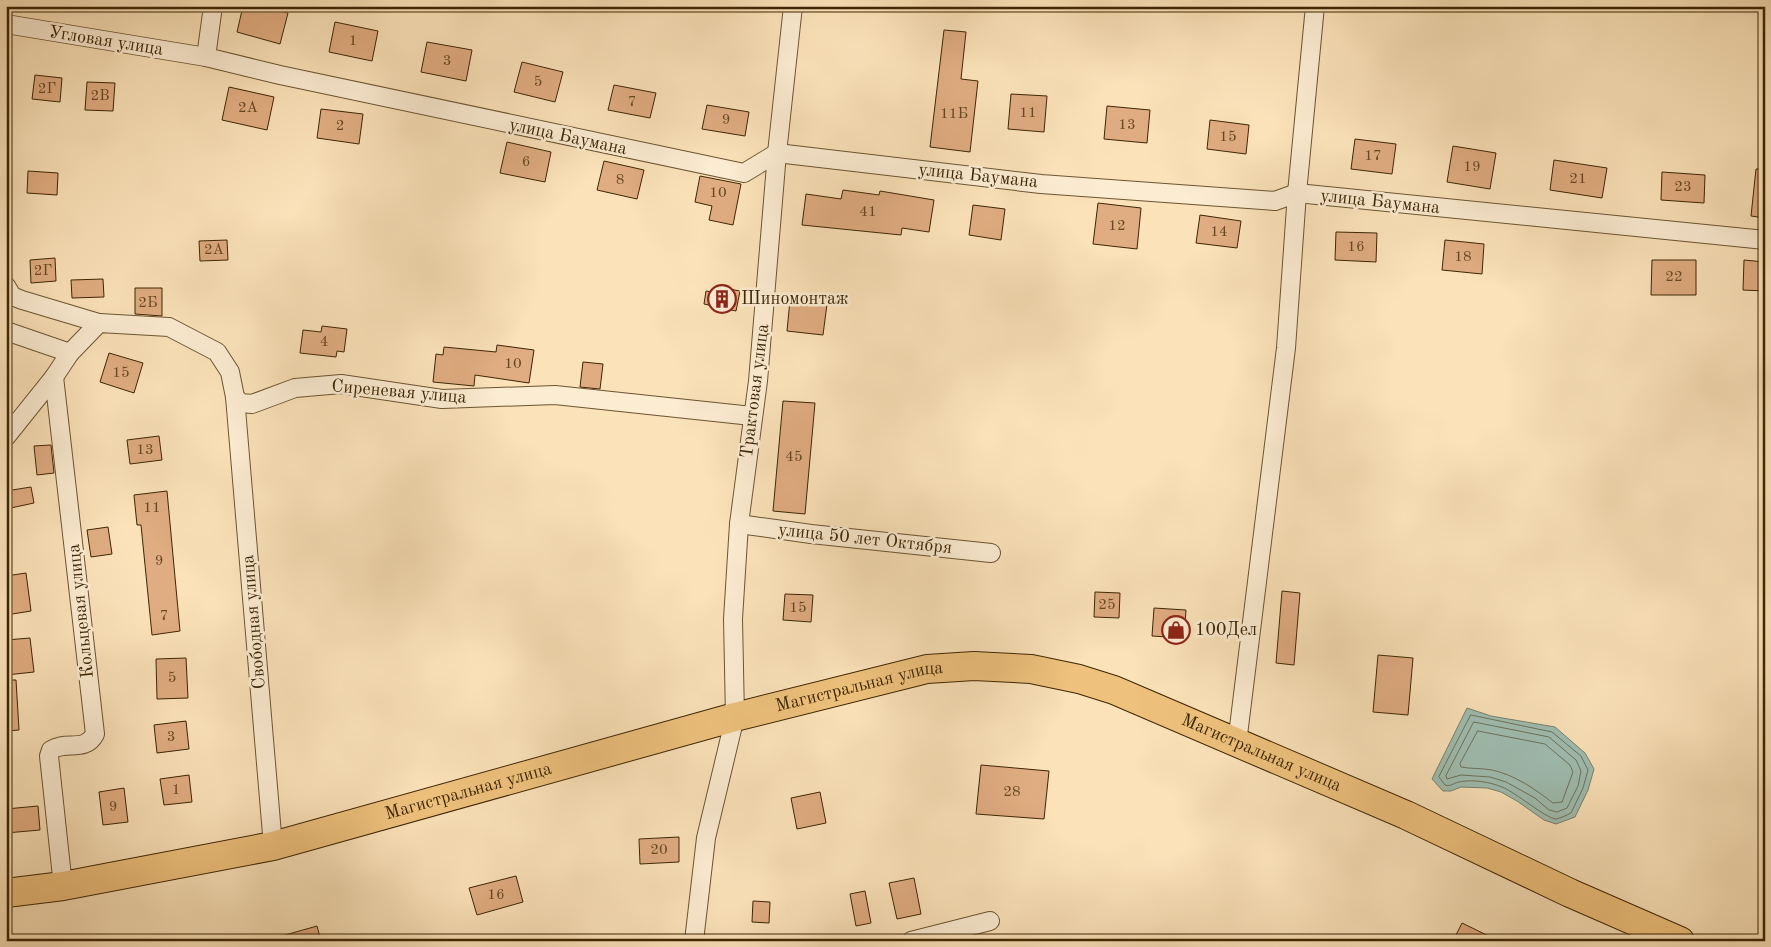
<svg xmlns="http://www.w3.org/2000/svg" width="1771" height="947" font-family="'Old Standard TT',serif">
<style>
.water{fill:#9fbdb1;stroke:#78816c}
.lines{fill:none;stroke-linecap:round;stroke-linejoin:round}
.shore{stroke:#6e725a;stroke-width:1}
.building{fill:#e0ac81;stroke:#3d2604}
.minor-casing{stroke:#6c5531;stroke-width:20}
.primary-casing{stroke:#3d2604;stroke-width:30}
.minor{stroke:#fcecd2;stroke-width:18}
.primary{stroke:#eec17c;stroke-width:28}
.labels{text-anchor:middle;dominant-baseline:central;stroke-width:5;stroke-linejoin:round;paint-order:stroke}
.number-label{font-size:15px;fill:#664823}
.street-label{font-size:18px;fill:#3d2604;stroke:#fcecd2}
.poi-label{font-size:18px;fill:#3d2604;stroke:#fcecd2;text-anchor:start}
</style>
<rect width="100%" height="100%" fill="#fbe2b9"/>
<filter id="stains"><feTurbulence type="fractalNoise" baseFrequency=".004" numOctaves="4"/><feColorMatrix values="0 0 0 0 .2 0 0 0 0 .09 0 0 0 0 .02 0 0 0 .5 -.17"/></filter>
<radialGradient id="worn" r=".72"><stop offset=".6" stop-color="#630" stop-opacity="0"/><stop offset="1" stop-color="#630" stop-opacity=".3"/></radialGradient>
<polygon class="water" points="1467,708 1491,716 1555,727 1585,753 1594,769 1588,790 1575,817 1556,824 1544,820 1517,801 1501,792 1487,788 1461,787 1451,791 1443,791 1432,779"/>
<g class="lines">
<g class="shore">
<path d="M1471,715L1552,732L1581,756L1588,770L1583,788L1571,813C1567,815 1561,818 1556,819C1547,819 1515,792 1502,787C1490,782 1472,779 1459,782C1453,783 1451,787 1445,785L1439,777Z"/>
<polygon points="1474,722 1549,737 1576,760 1581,771 1578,786 1567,808 1557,812 1549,810 1535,798 1506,782 1490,777 1461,775 1447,779 1446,776"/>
<path d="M1478,731L1545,744L1570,765L1573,772L1562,802L1553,803C1535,789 1515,775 1492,770C1482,768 1471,769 1461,767L1460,764Z"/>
</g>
</g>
<g class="building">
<polygon points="243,6 262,6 288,13 280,44 237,32"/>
<polygon points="335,22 378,31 372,61 329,52"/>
<polygon points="944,30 966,32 961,79 978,81 970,152 930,147"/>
<polygon points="427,42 472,50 466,81 421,72"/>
<polygon points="522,62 563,72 555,102 514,92"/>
<polygon points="35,75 62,78 60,102 32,99"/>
<polygon points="87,82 115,83 113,111 85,110"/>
<polygon points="614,85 656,93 650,118 608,110"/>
<polygon points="229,87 274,97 267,130 222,120"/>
<polygon points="1011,94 1047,96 1044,132 1008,129"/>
<polygon points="707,105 749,112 745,136 702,129"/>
<polygon points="1107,106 1150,110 1147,143 1104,139"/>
<polygon points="321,109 363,114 359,144 317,138"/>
<polygon points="1210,120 1249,125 1246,154 1207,149"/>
<polygon points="1355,139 1396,144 1392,174 1351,169"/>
<polygon points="507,142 551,152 545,182 500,173"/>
<polygon points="1453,146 1496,153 1490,189 1447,182"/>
<polygon points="1554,160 1607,168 1602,198 1550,190"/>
<polygon points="604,161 644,170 637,199 597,190"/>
<polygon points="1756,169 1765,169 1765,218 1751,216"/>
<polygon points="28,171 58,173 57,195 27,193"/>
<polygon points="1662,172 1705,175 1704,203 1661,200"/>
<polygon points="700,176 741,184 733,225 709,220 712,206 695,202"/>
<polygon points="843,190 879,195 880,191 934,200 929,232 902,228 901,235 802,225 806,194 841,199"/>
<polygon points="1098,203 1141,208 1137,249 1093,244"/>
<polygon points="973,205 1005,209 1001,240 969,235"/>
<polygon points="1200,215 1241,221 1237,248 1196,243"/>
<polygon points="1336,232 1377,233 1376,262 1335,260"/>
<polygon points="227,240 228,260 200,261 199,241"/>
<polygon points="1445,240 1484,244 1482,274 1442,270"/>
<polygon points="55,258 56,281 31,283 30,260"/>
<polygon points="1652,260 1696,260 1696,295 1651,295"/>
<polygon points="1744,260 1765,262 1765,291 1743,290"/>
<polygon points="103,279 104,297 72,298 71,280"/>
<polygon points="719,287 740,291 736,311 704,304 706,291 718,293"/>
<polygon points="135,288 162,288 162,316 135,314"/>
<polygon points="790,300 827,304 823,335 787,331"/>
<polygon points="322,326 347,329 344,352 337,351 336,357 300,353 303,330 321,332"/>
<polygon points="497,345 534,350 529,383 475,375 474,386 433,382 436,354 443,355 444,347 496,352"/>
<polygon points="109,353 143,363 134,393 100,382"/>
<polygon points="583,362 603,364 600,389 580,387"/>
<polygon points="783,401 815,403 805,514 773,511"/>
<polygon points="159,436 162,460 130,464 127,440"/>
<polygon points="51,445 54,473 37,475 34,446"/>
<polygon points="31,487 34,503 6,509 6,491"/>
<polygon points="167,491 180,631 152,635 141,525 137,525 134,495"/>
<polygon points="108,527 112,554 91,557 87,530"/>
<polygon points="26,573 31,611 6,615 6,576"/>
<polygon points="1282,591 1300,593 1294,665 1276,663"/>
<polygon points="1095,592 1120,593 1119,618 1094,617"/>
<polygon points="785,594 813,595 811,622 783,620"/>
<polygon points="1154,608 1186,610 1184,638 1152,636"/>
<polygon points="30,638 34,672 6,675 6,640"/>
<polygon points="1378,655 1413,658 1408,715 1373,712"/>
<polygon points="186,658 188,698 157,699 156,659"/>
<polygon points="6,680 16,680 19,730 6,731"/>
<polygon points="186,721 189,749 157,753 154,725"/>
<polygon points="981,765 1049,771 1044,819 976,814"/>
<polygon points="189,775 192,802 164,805 160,779"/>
<polygon points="124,788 128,822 103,825 99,792"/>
<polygon points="820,792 826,823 797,829 791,798"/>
<polygon points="38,806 40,830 6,833 6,809"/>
<polygon points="679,837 679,862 640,864 639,839"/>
<polygon points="516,876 523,902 477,915 469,888"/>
<polygon points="914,878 921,914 897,919 889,883"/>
<polygon points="865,891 871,923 856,926 850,894"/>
<polygon points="753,901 770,902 769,923 752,922"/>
<polygon points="1462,923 1499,941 1453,941"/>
<polygon points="317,926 321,941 279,941 278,937"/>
</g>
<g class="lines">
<defs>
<g id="minor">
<polyline points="6,24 206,57 280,75 744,173 777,153 1041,184 1275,201 1297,193 1765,240"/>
<polyline points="206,57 213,6"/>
<polyline points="6,286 12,296 22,300 99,323"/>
<polyline points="6,331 70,353"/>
<polyline points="54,377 70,353 99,323 169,327 217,352 230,372 235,397 241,403 252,404 295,388 341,384 442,399 555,395 752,416"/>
<polyline points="235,397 273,846"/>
<path d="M6,437L54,377L95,734C85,753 66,740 51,750L49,756L63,886"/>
<polyline points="739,524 811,534 991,553"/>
<polyline points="1237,743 1286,348 1297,193 1315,6"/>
<polyline points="694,941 706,838 735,717 733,619 739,524 758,381 777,153 793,6"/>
<polyline points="911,941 990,921"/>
</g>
<g id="primary">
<path id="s1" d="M6,893L63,886L273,846L735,717L927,669L974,666L1031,669L1079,679L1114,690L1406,815L1570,893L1680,941"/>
</g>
</defs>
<use href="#minor" class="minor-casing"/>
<use href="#primary" class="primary-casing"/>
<use href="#minor" class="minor"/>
<use href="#primary" class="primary"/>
</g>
<defs>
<symbol id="building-ring" viewBox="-11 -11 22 22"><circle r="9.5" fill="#fcecd2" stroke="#8f2418" stroke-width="1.5"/><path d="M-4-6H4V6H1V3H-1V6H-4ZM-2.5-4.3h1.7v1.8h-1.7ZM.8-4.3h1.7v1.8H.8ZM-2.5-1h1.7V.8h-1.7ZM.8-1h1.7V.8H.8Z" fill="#8f2418"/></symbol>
<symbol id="shop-ring" viewBox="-11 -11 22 22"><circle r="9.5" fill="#fcecd2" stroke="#8f2418" stroke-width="1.5"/><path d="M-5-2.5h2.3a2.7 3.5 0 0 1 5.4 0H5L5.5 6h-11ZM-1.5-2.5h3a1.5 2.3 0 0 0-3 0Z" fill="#8f2418"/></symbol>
</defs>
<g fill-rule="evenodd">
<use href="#building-ring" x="706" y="283" width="32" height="32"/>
<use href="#shop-ring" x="1160" y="614" width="32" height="32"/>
</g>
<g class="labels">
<g class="number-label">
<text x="353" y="41">1</text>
<text x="447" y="61">3</text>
<text x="538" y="82">5</text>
<text x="47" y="89">2Г</text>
<text x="100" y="96">2В</text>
<text x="632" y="102">7</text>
<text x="248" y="108">2А</text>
<text x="1028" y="113">11</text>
<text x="954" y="114">11Б</text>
<text x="726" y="120">9</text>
<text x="1127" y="125">13</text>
<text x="340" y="126">2</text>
<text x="1228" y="137">15</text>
<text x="1373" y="156">17</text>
<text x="526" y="162">6</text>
<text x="1472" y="167">19</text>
<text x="1578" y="179">21</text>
<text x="620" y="180">8</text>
<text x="1683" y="187">23</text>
<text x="718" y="193">10</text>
<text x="868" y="212">41</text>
<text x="1117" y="226">12</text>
<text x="1219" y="232">14</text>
<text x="1356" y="247">16</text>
<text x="214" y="250">2А</text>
<text x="1463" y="257">18</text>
<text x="43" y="271">2Г</text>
<text x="1674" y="277">22</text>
<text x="148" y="303">2Б</text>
<text x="324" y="342">4</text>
<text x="513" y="364">10</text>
<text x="121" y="373">15</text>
<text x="145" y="450">13</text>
<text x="794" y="457">45</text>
<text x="152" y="508">11</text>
<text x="159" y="561">9</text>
<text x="1107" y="605">25</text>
<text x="798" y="608">15</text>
<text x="164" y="616">7</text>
<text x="172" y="678">5</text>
<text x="171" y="737">3</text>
<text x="176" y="790">1</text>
<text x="1012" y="792">28</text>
<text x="113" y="807">9</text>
<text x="659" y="850">20</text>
<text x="496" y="895">16</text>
</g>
<g class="street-label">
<text transform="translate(106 41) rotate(9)">Угловая улица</text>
<text transform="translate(568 137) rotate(12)">улица Баумана</text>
<text transform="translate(978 176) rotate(6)">улица Баумана</text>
<text transform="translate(1380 202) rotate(6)">улица Баумана</text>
<text transform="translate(755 391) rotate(-83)">Трактовая улица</text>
<text transform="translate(399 392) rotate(5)">Сиреневая улица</text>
<text transform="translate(865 539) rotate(6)">улица 50 лет Октября</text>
<text transform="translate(81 611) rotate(-96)">Кольцевая улица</text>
<text transform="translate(254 622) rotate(-95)">Свободная улица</text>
<text stroke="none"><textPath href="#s1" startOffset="879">Магистральная улица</textPath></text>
<text stroke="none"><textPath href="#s1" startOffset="1299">Магистральная улица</textPath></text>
<text stroke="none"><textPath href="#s1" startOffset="474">Магистральная улица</textPath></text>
</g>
<g class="poi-label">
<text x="741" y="299">Шиномонтаж</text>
<text x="1195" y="630">100Дел</text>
</g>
</g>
<rect width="1771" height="947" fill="none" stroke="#fbe2b9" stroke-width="25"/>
<rect x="8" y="8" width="1756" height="932" fill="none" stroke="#3d2604" stroke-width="2.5"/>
<rect x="12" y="12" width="1746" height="922" fill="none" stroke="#3d2604"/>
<rect width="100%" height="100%" filter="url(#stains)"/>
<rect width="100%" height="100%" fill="url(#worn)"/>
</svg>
